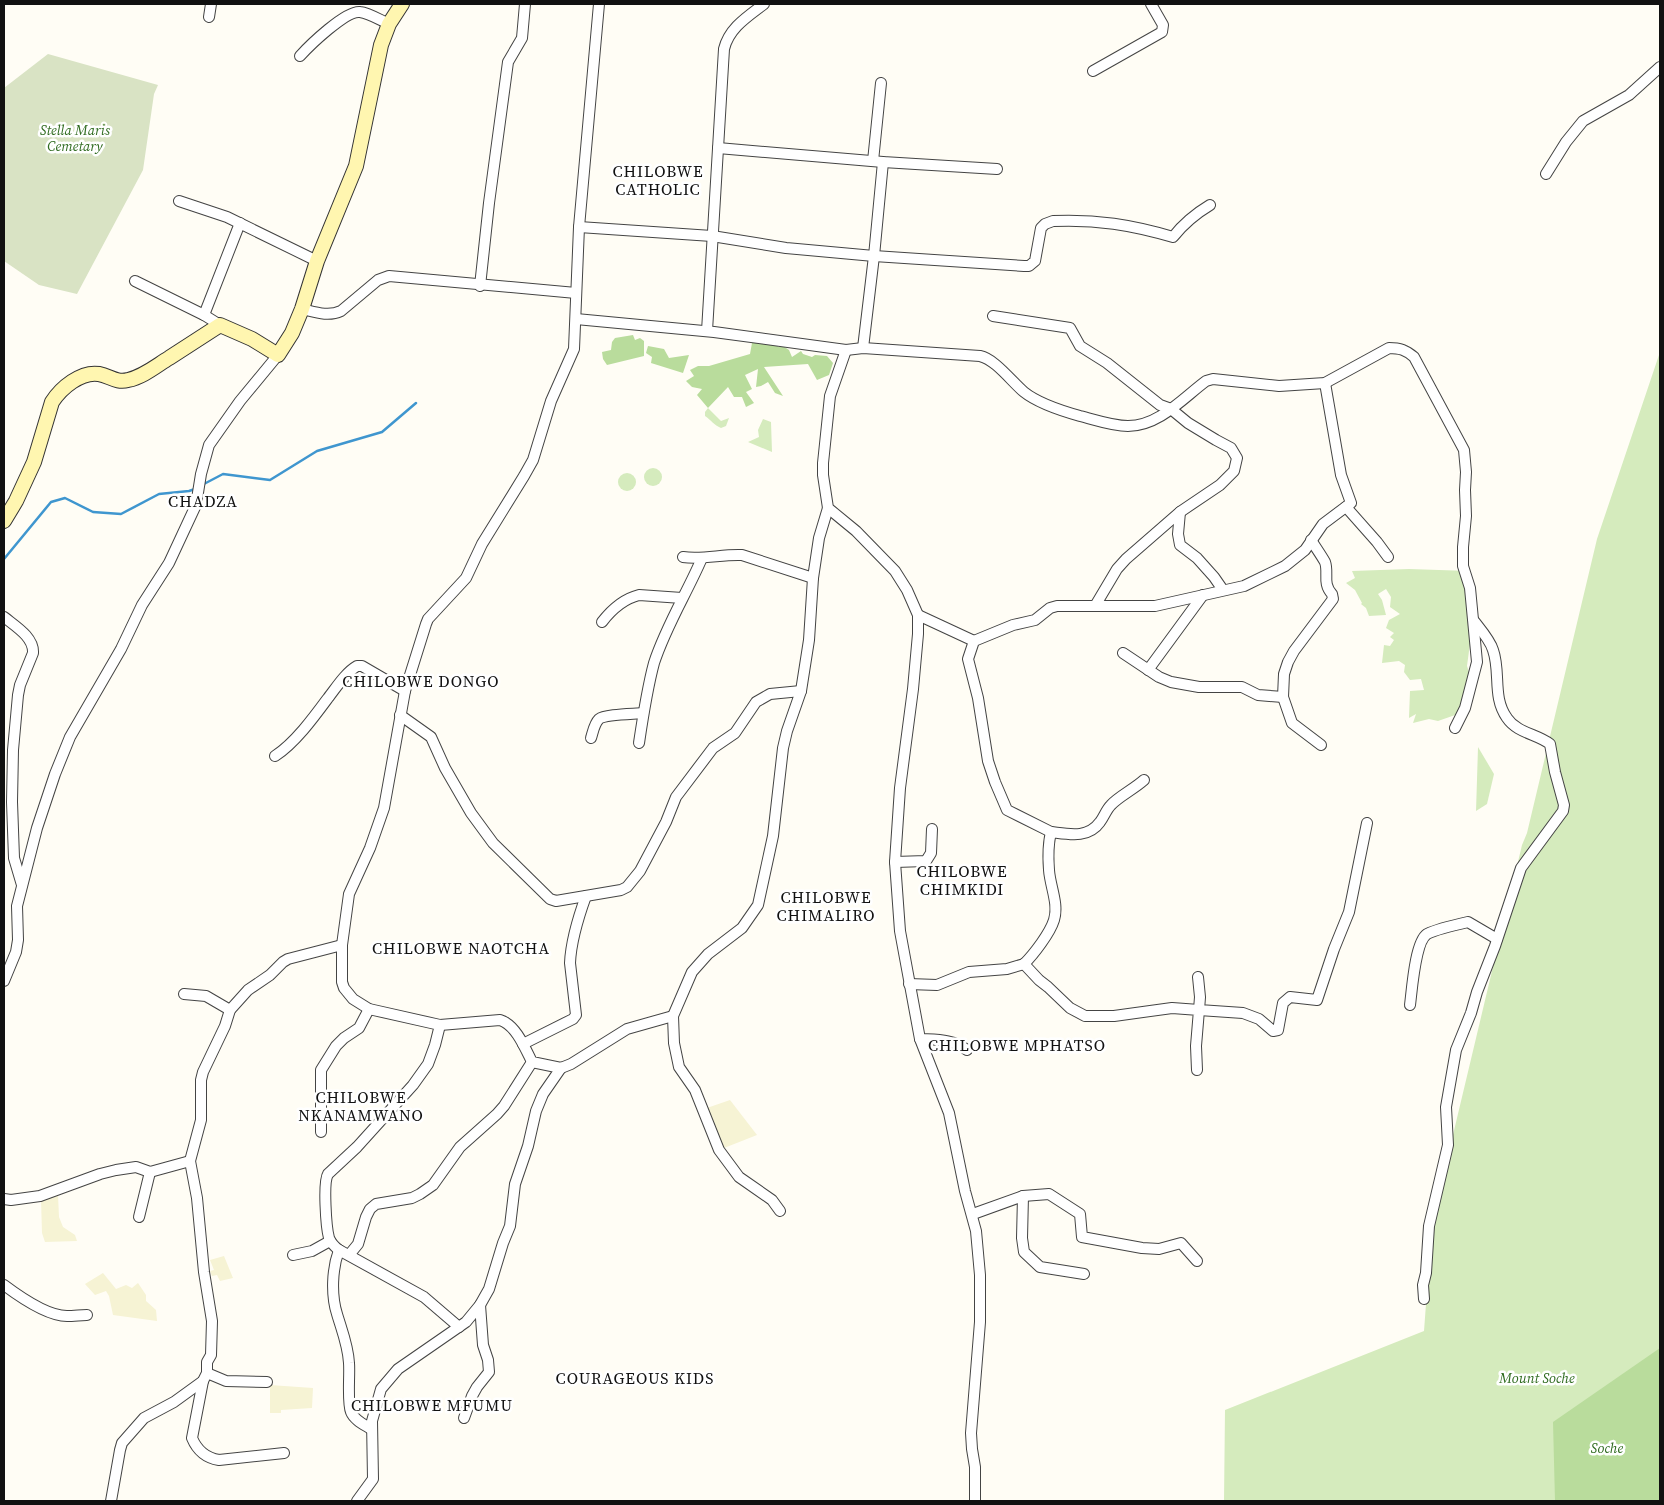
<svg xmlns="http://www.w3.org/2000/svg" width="1664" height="1505" font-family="'Source Serif 4',serif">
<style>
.farmland{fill:#f6f3d4}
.green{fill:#d5ebbd}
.forest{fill:#b9dc9c}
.cemetery{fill:#d9e3c4}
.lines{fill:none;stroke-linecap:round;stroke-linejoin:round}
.stream{stroke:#3f96cf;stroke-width:2.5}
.street-casing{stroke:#444;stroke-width:12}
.secondary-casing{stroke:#333;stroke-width:16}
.street{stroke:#fff;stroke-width:10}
.secondary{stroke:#fff6b0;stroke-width:14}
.labels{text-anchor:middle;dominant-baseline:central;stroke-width:5;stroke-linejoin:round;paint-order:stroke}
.park-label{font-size:14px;font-style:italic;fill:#2f6b1f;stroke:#fff}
.quarter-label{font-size:16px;letter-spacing:1px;fill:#111;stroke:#fff}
</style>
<rect width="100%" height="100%" fill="#fffdf5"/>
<g class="farmland">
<polygon points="730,1100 757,1135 719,1150 704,1109"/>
<polygon points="58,1195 59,1217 63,1227 75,1235 77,1241 45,1242 42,1233 41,1200"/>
<polygon points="224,1256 233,1278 220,1281 217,1275 212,1276 210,1271 214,1270 210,1260"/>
<polygon points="103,1273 116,1289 126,1285 132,1288 138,1283 146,1295 146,1301 156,1310 157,1321 113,1315 109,1296 106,1291 95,1295 85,1284"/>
<polygon points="270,1385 313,1388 312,1408 281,1410 281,1413 270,1413"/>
</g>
<g class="green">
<polygon points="1660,352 1660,1501 1224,1501 1225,1410 1424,1331 1432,1223 1522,845 1527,833 1597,539"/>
<path d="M708,408L721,421L729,418L726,426L721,428C714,425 711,420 705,416V412Z"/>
<polygon points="763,419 771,422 772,452 748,442 759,437 758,430"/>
<circle cx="653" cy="477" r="9"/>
<circle cx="627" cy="482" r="9"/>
<polygon points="1409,569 1469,571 1471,636 1467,666 1471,678 1458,714 1438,721 1429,719 1413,723 1416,714 1409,718 1410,691 1424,690 1421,679 1410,680 1404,672 1405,665 1399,661 1382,663 1384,645 1390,646 1394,640 1390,637 1394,633 1386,628 1389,620 1400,614 1390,607 1391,597 1386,589 1378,594 1382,600 1386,615 1369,616 1366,608 1361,604 1362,603 1355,590 1346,583 1355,578 1352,571"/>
<polygon points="1478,747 1494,774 1487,804 1476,811"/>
</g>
<g class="forest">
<polygon points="633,335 635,340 640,338 644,341 644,356 607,365 603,359 602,352 611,350 612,342 615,338"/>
<polygon points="752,343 777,343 778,347 783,346 789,350 792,357 801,351 803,354 812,357 815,355 827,356 833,363 829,375 817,380 808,364 764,367 783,396 775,393 768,382 761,386 756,387 758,369 745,375 752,389 746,392 754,403 746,407 742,397 734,397 728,387 708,408 697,395 702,389 692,387 686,381 694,376 690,370 698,366 709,366 750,354"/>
<polygon points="648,346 664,349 669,358 689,355 683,373 651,363 652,357 646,353"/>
<polygon points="1660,1348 1660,1501 1555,1501 1553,1422"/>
</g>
<polygon class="cemetery" points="48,54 158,85 154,94 143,170 77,294 39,285 4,261 4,88"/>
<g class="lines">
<g class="stream">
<polyline points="202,485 223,474 270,480 317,451 382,432 416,403"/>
<polyline points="4,559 51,502 65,498 93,512 121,514 159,494 189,491 195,489"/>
</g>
<defs>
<g id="street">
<path d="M599,4L579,227L574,349L551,401L533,460L524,476L482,544L466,578L428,619L426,624L405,691L384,808L370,848L349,894L342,945V982L344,988L353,999L369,1009L440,1025L500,1020C516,1025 525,1048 532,1062L561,1068L571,1064L627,1029L673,1016"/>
<polyline points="209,17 211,4"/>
<path d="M300,56C309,46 346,10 360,12C369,13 380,20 389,24"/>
<polyline points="1093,71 1162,32 1163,25 1151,4"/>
<polyline points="718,148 883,162 997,169"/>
<polyline points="873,161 881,83"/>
<polyline points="1546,174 1566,142 1583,121 1629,95 1660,67"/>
<polyline points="179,201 227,217 317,261"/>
<path d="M579,227L712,236L786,248L874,256L1024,266H1029L1035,261L1041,228L1045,224L1053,221C1096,219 1132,225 1173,237C1184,223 1195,214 1210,205"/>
<polyline points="135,281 204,315 220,325"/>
<polyline points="480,286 489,203 508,62 522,38 525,4"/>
<path d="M302,309C315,312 328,317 341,311L378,280L389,276L576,293"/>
<polyline points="204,315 240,223"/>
<polyline points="993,316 1070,328 1080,346 1107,363 1160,405 1171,409 1188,423 1216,440 1231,448 1237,458 1234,471 1220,485 1180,512 1126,559 1117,569 1095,606"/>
<path d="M576,319L714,332L846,350L863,348L980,356C995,359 1012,382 1024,392C1039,404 1062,411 1080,416C1096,420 1112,426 1128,426C1159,426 1183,398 1206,381L1213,379L1279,386L1325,383L1389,348C1400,348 1406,350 1414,357L1464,450L1466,472L1465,490L1466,516L1463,547V566L1470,588L1477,662L1465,708L1455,728"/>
<path d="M707,331L724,49C729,28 747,17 764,4"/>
<polyline points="863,348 874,256 883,162"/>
<polyline points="846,350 830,396 823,463 823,475 828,508 856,531 895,571 907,590 918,615 918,634 913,689 900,788 895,862 900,931 920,1039 949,1113 965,1191 976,1231 980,1275 980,1322 971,1433 972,1449 975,1467 975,1501"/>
<polyline points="1346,507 1377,542 1388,557"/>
<polyline points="1180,512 1178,534 1180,545 1197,558 1214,577 1223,590"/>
<path d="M1311,540C1316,548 1321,555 1325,562C1329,573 1322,583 1332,594L1333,599L1294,651L1288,662L1284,674L1283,697L1292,723L1321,745"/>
<path d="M683,557C703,560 722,554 742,555L813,578"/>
<polyline points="918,615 974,641"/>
<path d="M4,617C15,626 34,637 33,653L20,685L18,695L13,750L12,802L14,858L22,885"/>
<path d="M602,622C612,609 623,599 639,595L682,598"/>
<polyline points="1123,653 1159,677 1171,682 1199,687 1242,687 1258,695 1283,697"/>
<polyline points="1148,670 1203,595"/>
<polyline points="400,715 431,737 445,768 471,813 493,843 550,899 556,901 621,890 627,887 640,871 666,822 676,797 713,748 735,733 756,702 770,694 801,691"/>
<path d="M591,738C593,732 594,724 599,719C605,714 634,714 643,713"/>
<path d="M639,743C643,716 647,689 654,663C666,626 687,593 702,558"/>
<path d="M275,756C295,743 314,717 328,698C336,688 345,673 357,666H362L405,691"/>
<polyline points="1051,832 1007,810 995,782 988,761 978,698 968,659 974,641 1013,625 1035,620 1050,608 1057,606 1155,606 1244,586 1285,566 1305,550 1323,524 1351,503 1341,475 1325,383"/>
<polyline points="895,862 926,861 931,853 932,829"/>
<path d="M1024,964C1034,954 1050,933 1054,920C1059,904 1050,886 1049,870C1048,857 1048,844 1051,832C1068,834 1088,839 1100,822C1104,817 1106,810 1111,805C1118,797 1134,789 1144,780"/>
<polyline points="1024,964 1039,980 1048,987 1070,1008 1085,1016 1114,1016 1172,1008 1199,1010 1196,1046 1197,1070"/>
<polyline points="1198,977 1200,997 1199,1010 1243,1013 1259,1019 1273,1031 1278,1030 1283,1003 1290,997 1317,1000 1334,949 1349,912 1367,823"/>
<polyline points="4,981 16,952 18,940 17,906 37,828 55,774 70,737 121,649 142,605 169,563 196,505 201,474 209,445 240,401 278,355"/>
<polyline points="909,984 937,985 969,972 1007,969 1024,964"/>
<polyline points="184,994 206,996 230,1010"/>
<path d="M1410,1005C1412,990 1415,942 1427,934C1435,930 1459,924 1468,922L1497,939"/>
<path d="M440,1025L435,1045L428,1064L413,1085L357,1147L328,1174C323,1182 326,1227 329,1238C331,1243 335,1247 339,1250L424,1297L459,1327"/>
<path d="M920,1039C937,1040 953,1039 967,1050"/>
<path d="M523,1044L573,1019L576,1015L570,963C571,940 578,918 586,896"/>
<polyline points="321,1132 321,1070 336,1046 344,1038 359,1028 369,1009"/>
<polyline points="1023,1196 1022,1238 1024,1252 1040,1267 1084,1274"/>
<polyline points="4,1199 11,1200 40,1196 100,1174 116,1170 136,1167 150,1172 190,1161"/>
<polyline points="780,1211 772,1200 739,1177 719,1150 695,1090 679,1067 674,1043 673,1016 692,972 708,954 742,928 758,905 773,836 783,748 787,731 801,691 809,640 813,578 819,538 828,508"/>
<polyline points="973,1214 1023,1196 1049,1194 1080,1214 1082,1237 1142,1248 1159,1249 1181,1243 1197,1261"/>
<polyline points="139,1217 150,1172"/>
<path d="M339,1250C332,1269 331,1295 337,1314C342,1331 348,1345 349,1363C350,1375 347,1403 351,1412C354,1420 365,1425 371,1429"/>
<polyline points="293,1255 312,1251 330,1241"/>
<polyline points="349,1255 358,1244 366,1217 370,1209 376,1204 412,1198 420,1194 433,1185 460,1147 497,1114 504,1106 532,1062"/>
<path d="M4,1285C20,1297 47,1316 67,1316C74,1316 81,1315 87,1315"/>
<path d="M1424,1299L1423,1285L1426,1273L1429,1226L1448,1145L1446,1107L1456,1050L1471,1013L1477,992L1495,946L1521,868L1563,811L1564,805L1555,772L1550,744C1537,734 1517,733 1507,718C1492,697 1501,673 1493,650C1490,640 1481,630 1474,621"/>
<polyline points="207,1373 226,1381 267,1382"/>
<path d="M203,1381L192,1438C197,1450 206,1458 219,1460L284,1453"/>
<polyline points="464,1418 472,1396 477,1387 489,1372 488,1360 483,1345 480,1305"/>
<polyline points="111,1501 120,1450 122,1443 144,1418 174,1402 203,1381 207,1373 207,1362 211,1355 212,1321 204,1272 197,1198 190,1161 201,1120 201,1080 203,1072 225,1026 230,1010 248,990 270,975 283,962 288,959 342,945"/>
<polyline points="357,1501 373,1479 372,1421 381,1389 398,1369 466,1322 480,1305 489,1289 503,1243 510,1226 515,1184 528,1146 536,1111 543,1094 561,1068"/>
</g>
<path id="secondary" d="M4,521L16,501L34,462L52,402C61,388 81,371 99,374C110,376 116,383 128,380C143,377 156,366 169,358C186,347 203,336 220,325L252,339L278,355L292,333L302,309L317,261L356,166L381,45L389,24L402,4"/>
</defs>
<use href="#street" class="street-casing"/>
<use href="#secondary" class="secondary-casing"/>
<use href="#street" class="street"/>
<use href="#secondary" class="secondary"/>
</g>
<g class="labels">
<g class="park-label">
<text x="75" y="130">Stella Maris<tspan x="75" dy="16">Cemetary</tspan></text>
<text x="1537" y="1378">Mount Soche</text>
<text x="1607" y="1448">Soche</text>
</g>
<g class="quarter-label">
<text x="658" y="171">CHILOBWE<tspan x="658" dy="18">CATHOLIC</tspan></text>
<text x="203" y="501">CHADZA</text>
<text x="421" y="681">CHILOBWE DONGO</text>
<text x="962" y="871">CHILOBWE<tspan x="962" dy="18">CHIMKIDI</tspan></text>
<text x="826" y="897">CHILOBWE<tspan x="826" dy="18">CHIMALIRO</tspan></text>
<text x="461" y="948">CHILOBWE NAOTCHA</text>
<text x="1017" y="1045">CHILOBWE MPHATSO</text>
<text x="361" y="1097">CHILOBWE<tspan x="361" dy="18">NKANAMWANO</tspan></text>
<text x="635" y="1378">COURAGEOUS KIDS</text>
<text x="432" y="1405">CHILOBWE MFUMU</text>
</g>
</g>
<rect width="1664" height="1505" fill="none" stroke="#111111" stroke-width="10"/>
</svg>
